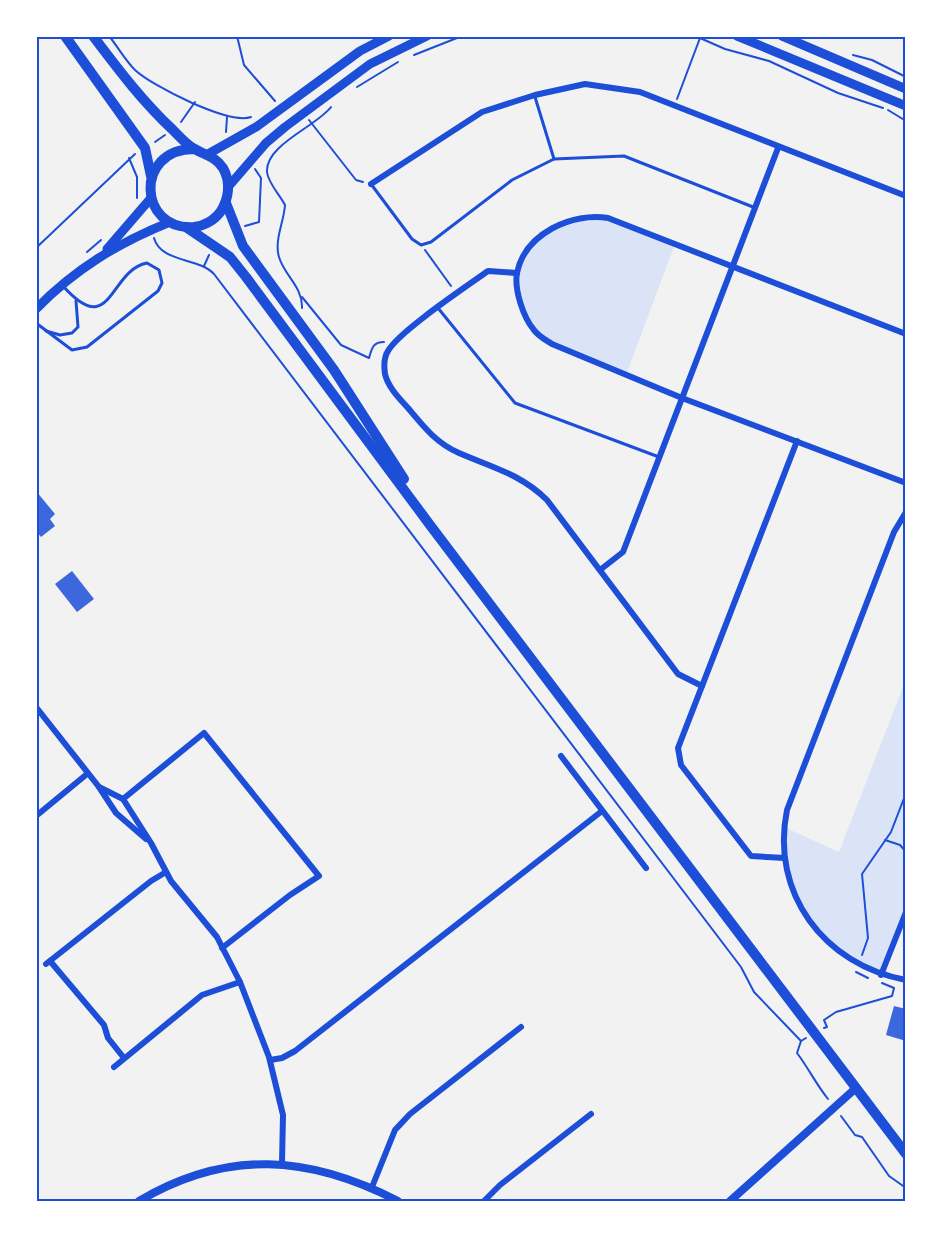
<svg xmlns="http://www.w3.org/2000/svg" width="942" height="1237" font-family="'Exo 2',sans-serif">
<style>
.green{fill:#dbe4f7}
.building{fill:#3d67dc}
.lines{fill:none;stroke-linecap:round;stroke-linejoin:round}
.path{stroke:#1d4ed8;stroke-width:2}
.service{stroke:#1d4ed8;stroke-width:3}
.minor{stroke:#1d4ed8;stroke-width:6}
.tertiary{stroke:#1d4ed8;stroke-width:8}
.secondary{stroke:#1d4ed8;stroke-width:9}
.primary{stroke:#1d4ed8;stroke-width:10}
.neatline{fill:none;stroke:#1d4ed8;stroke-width:2}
</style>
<rect width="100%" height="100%" fill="#f2f2f2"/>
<g class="green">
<polygon points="592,216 675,244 626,375 552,344 534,331 525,314 517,273 524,256 541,236 559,225"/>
<polygon points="906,679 906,912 881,975 858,966 819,933 791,882 784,827 839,852"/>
</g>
<g class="building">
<polygon points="36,491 55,514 50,519 55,526 41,537 36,531"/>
<polygon points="72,571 94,599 77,612 55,584"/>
<polygon points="894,1006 906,1009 906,1041 886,1035"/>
</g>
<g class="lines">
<g class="path">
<path d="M109,36C118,47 125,60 135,70C152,86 229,125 251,117"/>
<polyline points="237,36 244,65 275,101"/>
<polyline points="414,55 462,36"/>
<polyline points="853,55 872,60 906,77"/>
<polyline points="357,87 398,62"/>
<polyline points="677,99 700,38 725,49 769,61 838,93 883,108"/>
<polyline points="888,110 906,121"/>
<polyline points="309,120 356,180 363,182"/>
<polyline points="181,122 195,102"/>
<polyline points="226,132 227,117"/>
<polyline points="155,142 165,135"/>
<polyline points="129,158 137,177 137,198"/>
<polyline points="245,226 259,222 261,178 255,169"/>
<path d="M154,238C161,263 198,257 214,274L741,967L754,992L801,1041"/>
<polyline points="36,248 135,154"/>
<polyline points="425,250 451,286"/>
<polyline points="87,252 101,240"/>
<polyline points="204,266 209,255"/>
<path d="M302,297L341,345L369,358C372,348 373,342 384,342"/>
<path d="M302,308C303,287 284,275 279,257C274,240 284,222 285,205C280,195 268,183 267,172C265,145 317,126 331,107"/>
<polyline points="885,840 900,845 906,852"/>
<polyline points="862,955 868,938 862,874 891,832 906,793"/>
<polyline points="856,972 868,978"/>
<polyline points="824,1028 827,1027 824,1020 836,1012 892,996 894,988 882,983"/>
<path d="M806,1038L801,1041L797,1053C809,1069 816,1084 828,1099"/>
<polyline points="841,1116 855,1135 862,1137 889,1176 906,1188"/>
</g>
<g class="service">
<polyline points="535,97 554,159"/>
<polyline points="371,184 412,239 421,245 431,242 512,180 554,159 624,156 753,207"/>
<polyline points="438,308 515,403 659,457"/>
<path d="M36,323L72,350L87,347L158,291L162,283L159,270L147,263C109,270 112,341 63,286"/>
<polyline points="46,331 60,335 72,333 78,327 76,301"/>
</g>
<g class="minor">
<polyline points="371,184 482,112 535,95 585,84 640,92 906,196"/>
<path d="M517,273L488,271C467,286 398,332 388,351C384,357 384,367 385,374C388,387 399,398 408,408C423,426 436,443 459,453C491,467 521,474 547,500L678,674L702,686"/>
<path d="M906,334L608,218C573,212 525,233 517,273C514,289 523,317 534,330C538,336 546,340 552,344L682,398L906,483"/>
<path d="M906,512L894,532L787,810C770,893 824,965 906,980"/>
<polyline points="600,570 623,552 778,148"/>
<polyline points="36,707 99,787 116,813 146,839"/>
<polyline points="561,756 646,868"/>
<polyline points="99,787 123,799 151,843 171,881 217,937 240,982 269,1057 283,1115 282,1163"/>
<polyline points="123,799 204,733 319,876 290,895 222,948"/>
<polyline points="36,816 87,774"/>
<polyline points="785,858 751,856 681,765 678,748 797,441"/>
<polyline points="50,961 104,1025 108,1038 124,1058"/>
<polyline points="46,964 151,881 166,872"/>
<polyline points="881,975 906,912"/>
<polyline points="270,1060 282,1058 295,1051 602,811"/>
<polyline points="114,1067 202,995 240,982"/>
<polyline points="372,1187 395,1130 410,1114 521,1027"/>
<polyline points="484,1201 500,1185 591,1114"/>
</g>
<g class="tertiary">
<path d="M139,1201C227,1149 309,1155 398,1201"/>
<polyline points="730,1201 856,1088"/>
</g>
<g class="secondary">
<polyline points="737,36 906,106"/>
<polyline points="782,36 906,89"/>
<polyline points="208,154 256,127 360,51 389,36"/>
<polyline points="228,187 266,143 285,127 370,64 427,36"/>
<polyline points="107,249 151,198"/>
<path d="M36,309C75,269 118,243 170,222"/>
</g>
<g class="primary">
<polyline points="65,36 145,148 151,176"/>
<path d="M93,36C118,69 142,101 173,130C179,136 186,144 193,148C204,155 215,156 223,168C231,182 229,198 221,211C215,220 204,226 194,227C138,231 134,149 194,149"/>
<polyline points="226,203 243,246 334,370 404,479"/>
<polyline points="186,227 230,257 246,277 430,525 906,1154"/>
</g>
</g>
<rect width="942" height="1237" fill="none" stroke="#ffffff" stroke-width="75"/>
<rect x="38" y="38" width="866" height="1162" class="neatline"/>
</svg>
